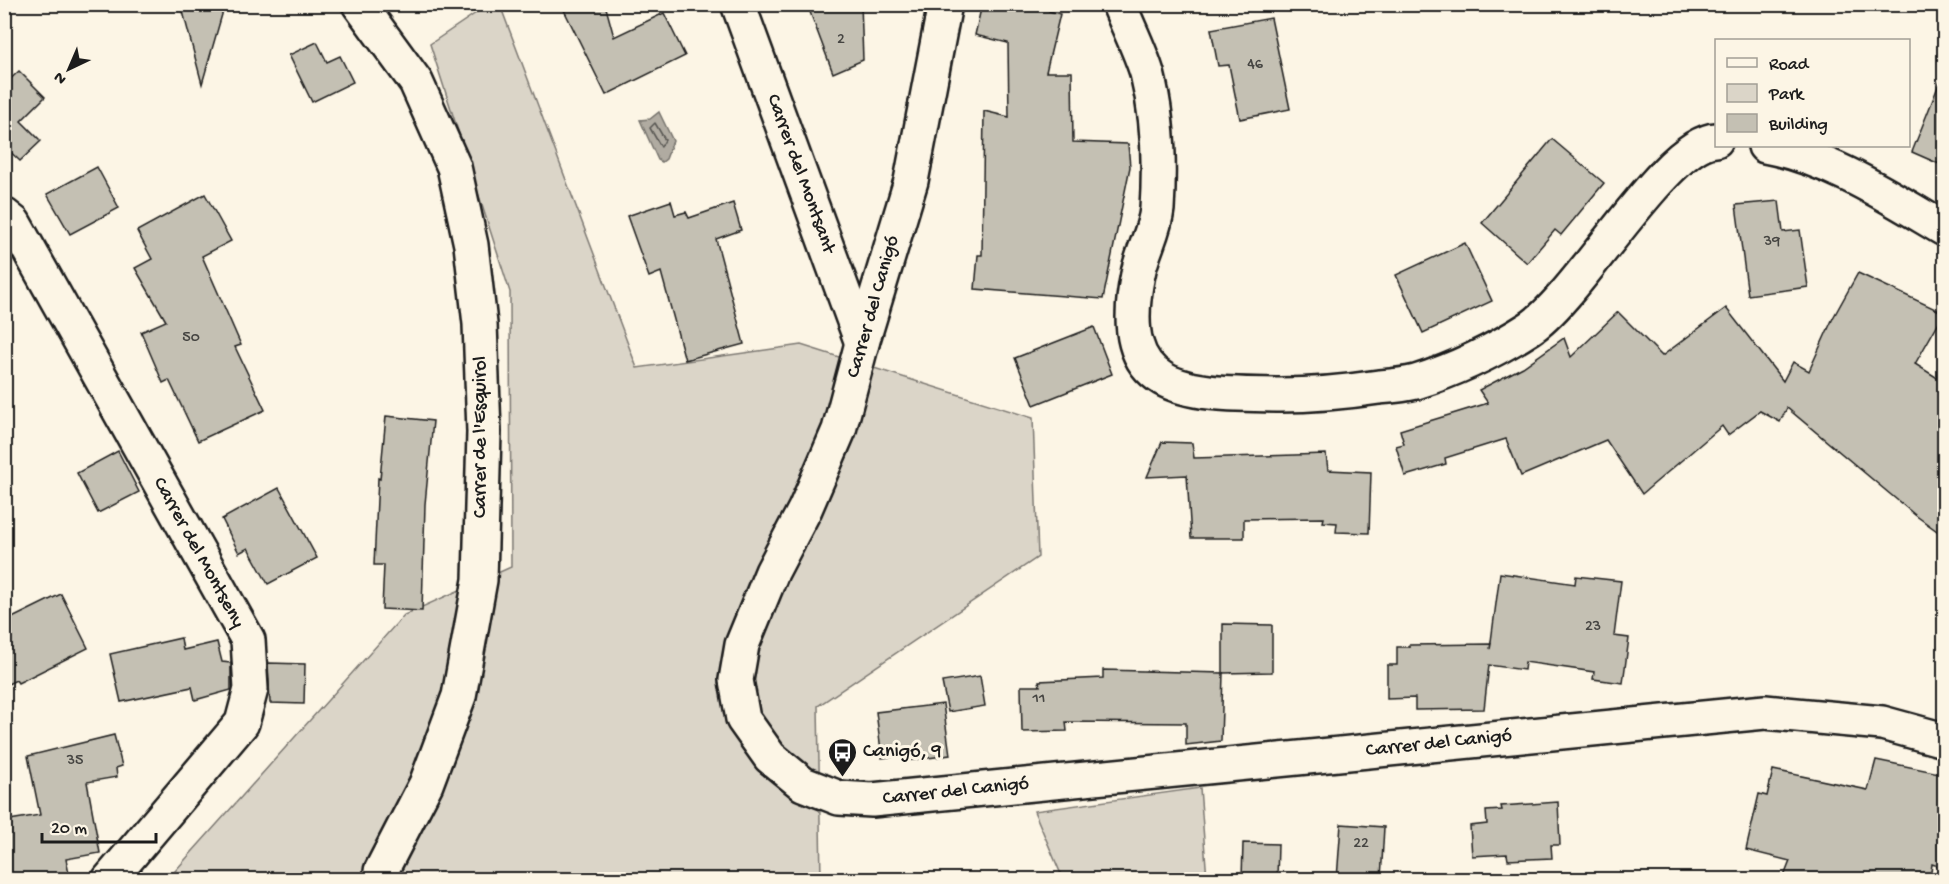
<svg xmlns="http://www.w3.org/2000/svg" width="1949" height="884" font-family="'Gochi Hand',sans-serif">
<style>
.green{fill:#dbd5c8;stroke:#7c7872;stroke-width:1.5}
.water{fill:#b0aba1;stroke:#75726c;stroke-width:1.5}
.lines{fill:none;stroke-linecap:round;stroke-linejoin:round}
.shore{stroke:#575551;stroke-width:1.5}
.building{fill:#c4c0b3;stroke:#1c1c1c;stroke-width:1.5}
.minor-casing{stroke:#1c1c1c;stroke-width:38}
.minor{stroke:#fcf5e5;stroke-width:33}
.labels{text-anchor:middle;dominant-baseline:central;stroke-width:6;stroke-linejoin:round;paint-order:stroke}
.number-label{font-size:16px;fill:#464542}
.street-label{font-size:20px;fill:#1c1c1c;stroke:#fcf5e5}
.poi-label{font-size:20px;fill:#1c1c1c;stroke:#fcf5e5;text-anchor:start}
</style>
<rect width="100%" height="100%" fill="#fcf5e5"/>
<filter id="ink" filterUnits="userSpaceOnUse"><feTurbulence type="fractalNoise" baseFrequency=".0167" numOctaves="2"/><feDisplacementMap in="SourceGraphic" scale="12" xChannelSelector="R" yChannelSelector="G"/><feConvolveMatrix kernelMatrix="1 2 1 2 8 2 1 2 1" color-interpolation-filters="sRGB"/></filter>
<g filter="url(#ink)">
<g class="green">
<polygon points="488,5 500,5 637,368 801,345 1033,418 1038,557 818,706 821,879 167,880 404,615 511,567 510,292 430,44"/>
<polygon points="1200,788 1207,879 1063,879 1034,811"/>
</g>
<polygon class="water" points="659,112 673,141 666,159 662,162 658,160 640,120 650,119"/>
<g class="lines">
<polygon class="shore" points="655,123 665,140 661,147 650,128"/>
</g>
<g class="building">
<polygon points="181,4 225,4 202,84"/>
<polygon points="561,4 605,4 614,37 664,13 685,56 606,95"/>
<polygon points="807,4 861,4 863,60 833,73"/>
<polygon points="982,4 1050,4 1049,11 1060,14 1046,72 1072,72 1073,142 1128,144 1130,167 1103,299 975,289 978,255 982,255 984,111 1009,117 1008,43 975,35"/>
<polygon points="1271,18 1290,109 1240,119 1229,65 1218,66 1211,29"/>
<polygon points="317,42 327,62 340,56 353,82 312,102 289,55"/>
<polygon points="19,71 45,97 21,121 41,141 20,161 4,146 4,85"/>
<polygon points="1943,74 1944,74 1944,166 1912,152"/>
<polygon points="1552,139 1604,183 1561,235 1555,230 1527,263 1482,223"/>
<polygon points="97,167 119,208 70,234 47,194"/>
<polygon points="205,194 231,241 202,256 241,345 235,347 265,410 198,441 169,380 163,383 141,332 166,321 135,268 152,259 137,231"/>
<polygon points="671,201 675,215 686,212 689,218 733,203 741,230 716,239 744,344 685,360 661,272 649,277 627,216"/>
<polygon points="1779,201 1783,232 1800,230 1808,287 1748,295 1736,205"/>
<polygon points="1465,243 1492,301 1423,333 1396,275"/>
<polygon points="1858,273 1944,313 1915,364 1944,382 1944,536 1915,515 1787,408 1780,422 1760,411 1728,435 1722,426 1642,494 1606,440 1521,476 1506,439 1445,458 1446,464 1405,476 1396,446 1404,444 1400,430 1488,403 1479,390 1523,367 1564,338 1571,357 1618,312 1662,356 1726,308 1783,381 1793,362 1809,371 1833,318"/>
<polygon points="1094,327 1112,374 1034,405 1015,358"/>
<polygon points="386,416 433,421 425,504 422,611 382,609 384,565 374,565 378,478 380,479"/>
<polygon points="1162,442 1192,443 1194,458 1326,454 1328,470 1371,472 1369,533 1336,532 1337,523 1323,522 1324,518 1244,519 1244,538 1191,538 1187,475 1147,477"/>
<polygon points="118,451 139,492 98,513 77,473"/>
<polygon points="279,488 317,558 268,584 248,548 239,553 222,519"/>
<polygon points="1500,573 1575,584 1576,576 1621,581 1614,636 1629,638 1623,683 1593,679 1594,672 1525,662 1524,670 1489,665 1484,709 1415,710 1415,698 1387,699 1387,665 1397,665 1397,647 1409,647 1409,645 1491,644 1490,649"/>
<polygon points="61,594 88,648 18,683 16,680 4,686 4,622"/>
<polygon points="1223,624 1272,625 1272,672 1223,673"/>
<polygon points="181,638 183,650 217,642 222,662 231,663 231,690 195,700 192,687 121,702 110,654"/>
<polygon points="268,663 305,664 304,704 270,703"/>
<polygon points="1103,670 1223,673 1221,741 1186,745 1186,723 1066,722 1067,731 1022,732 1021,686 1040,686 1039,681 1103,678"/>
<polygon points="980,676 985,706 948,712 942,682"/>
<polygon points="943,704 950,755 906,761 905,755 882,758 876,712"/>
<polygon points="114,735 122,766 116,768 117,777 87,782 100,853 66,859 70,879 4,879 4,821 40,815 28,756"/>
<polygon points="1876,760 1944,774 1944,868 1932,864 1930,879 1783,879 1790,861 1746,850 1759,794 1767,796 1773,770 1868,790"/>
<polygon points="1558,802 1560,845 1551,845 1552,858 1508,860 1507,854 1472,856 1470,826 1487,824 1486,811 1502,810 1501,806"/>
<polygon points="1341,824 1384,827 1381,879 1337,879"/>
<polygon points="1243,843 1278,844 1277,879 1242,879"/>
</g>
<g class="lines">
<defs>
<g id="minor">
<polyline points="359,4 416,82 454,167 471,245 480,324 484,432 480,580 459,696 426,784 381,871 381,880"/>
<polyline points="738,4 862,343"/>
<polyline points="945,4 911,181 862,343 839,430 805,509 772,572 742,645 736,680 743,719 770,757 803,784 839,798 872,800 1765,712 1882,723 1944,740"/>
<path d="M1119,4C1128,27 1140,50 1147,73C1158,116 1160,164 1157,209C1155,231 1142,252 1138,274C1113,395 1185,394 1280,395C1314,395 1346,392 1379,387C1391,386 1404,385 1416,382C1454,370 1496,350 1530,328C1579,296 1666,142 1716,140"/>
<path d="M1765,146C1830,158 1888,196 1944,229"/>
<polyline points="4,215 14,223 248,640 251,689 242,723 109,880"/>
</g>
</defs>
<use href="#minor" class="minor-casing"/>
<use href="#minor" class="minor"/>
</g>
</g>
<defs>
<symbol id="bus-pin" viewBox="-11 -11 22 30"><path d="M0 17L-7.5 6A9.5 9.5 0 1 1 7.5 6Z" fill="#1c1c1c" stroke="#fcf5e5"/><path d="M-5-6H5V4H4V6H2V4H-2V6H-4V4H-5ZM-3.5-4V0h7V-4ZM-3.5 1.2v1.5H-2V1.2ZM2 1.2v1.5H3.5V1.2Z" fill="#fff"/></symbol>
</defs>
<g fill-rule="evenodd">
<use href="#bus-pin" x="826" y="736" width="33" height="45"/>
</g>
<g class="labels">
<g class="number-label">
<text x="841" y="40">2</text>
<text x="1255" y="65">46</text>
<text x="1772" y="242">39</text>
<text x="191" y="338">50</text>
<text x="1593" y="627">23</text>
<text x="1039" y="699">11</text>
<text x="75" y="761">35</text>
<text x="1361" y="844">22</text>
</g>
<g class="street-label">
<text transform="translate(800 174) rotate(70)">Carrer del Montsant</text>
<text transform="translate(874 307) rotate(-74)">Carrer del Canigó</text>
<text transform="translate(481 437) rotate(-90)">Carrer de l'Esquirol</text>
<text transform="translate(198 553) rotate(61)">Carrer del Montseny</text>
<text transform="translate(1439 744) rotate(-6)">Carrer del Canigó</text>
<text transform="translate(956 792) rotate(-6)">Carrer del Canigó</text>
</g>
<g class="poi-label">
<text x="863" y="752">Canigó, 9</text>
</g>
</g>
<rect width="1949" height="884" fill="none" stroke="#fcf5e5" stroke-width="24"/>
<rect x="12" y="12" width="1925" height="860" fill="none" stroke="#1c1c1c" stroke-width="2" filter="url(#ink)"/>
<rect x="1715" y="39" width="195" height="108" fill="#fcf5e5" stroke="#a29e95" stroke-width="1.5"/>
<rect x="1727" y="58" width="30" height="9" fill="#fcf5e5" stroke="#a29e95" stroke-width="1.5"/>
<text x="1769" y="69" font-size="18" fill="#1c1c1c">Road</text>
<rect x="1727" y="84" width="30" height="18" fill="#dbd5c8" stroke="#a29e95" stroke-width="1.5"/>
<text x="1769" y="99" font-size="18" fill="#1c1c1c">Park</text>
<rect x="1727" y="114" width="30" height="18" fill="#c4c0b3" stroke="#a29e95" stroke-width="1.5"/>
<text x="1769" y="129" font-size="18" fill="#1c1c1c">Building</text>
<g transform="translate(69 69) rotate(224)" stroke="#fcf5e5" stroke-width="4.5" paint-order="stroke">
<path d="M0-4.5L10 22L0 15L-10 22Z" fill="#1c1c1c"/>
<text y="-9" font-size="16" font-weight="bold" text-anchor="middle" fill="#1c1c1c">N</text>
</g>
<path d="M42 833v9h114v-9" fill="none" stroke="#1c1c1c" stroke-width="3"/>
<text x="51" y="833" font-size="18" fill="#1c1c1c" stroke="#fcf5e5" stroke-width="4.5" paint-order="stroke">20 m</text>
</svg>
